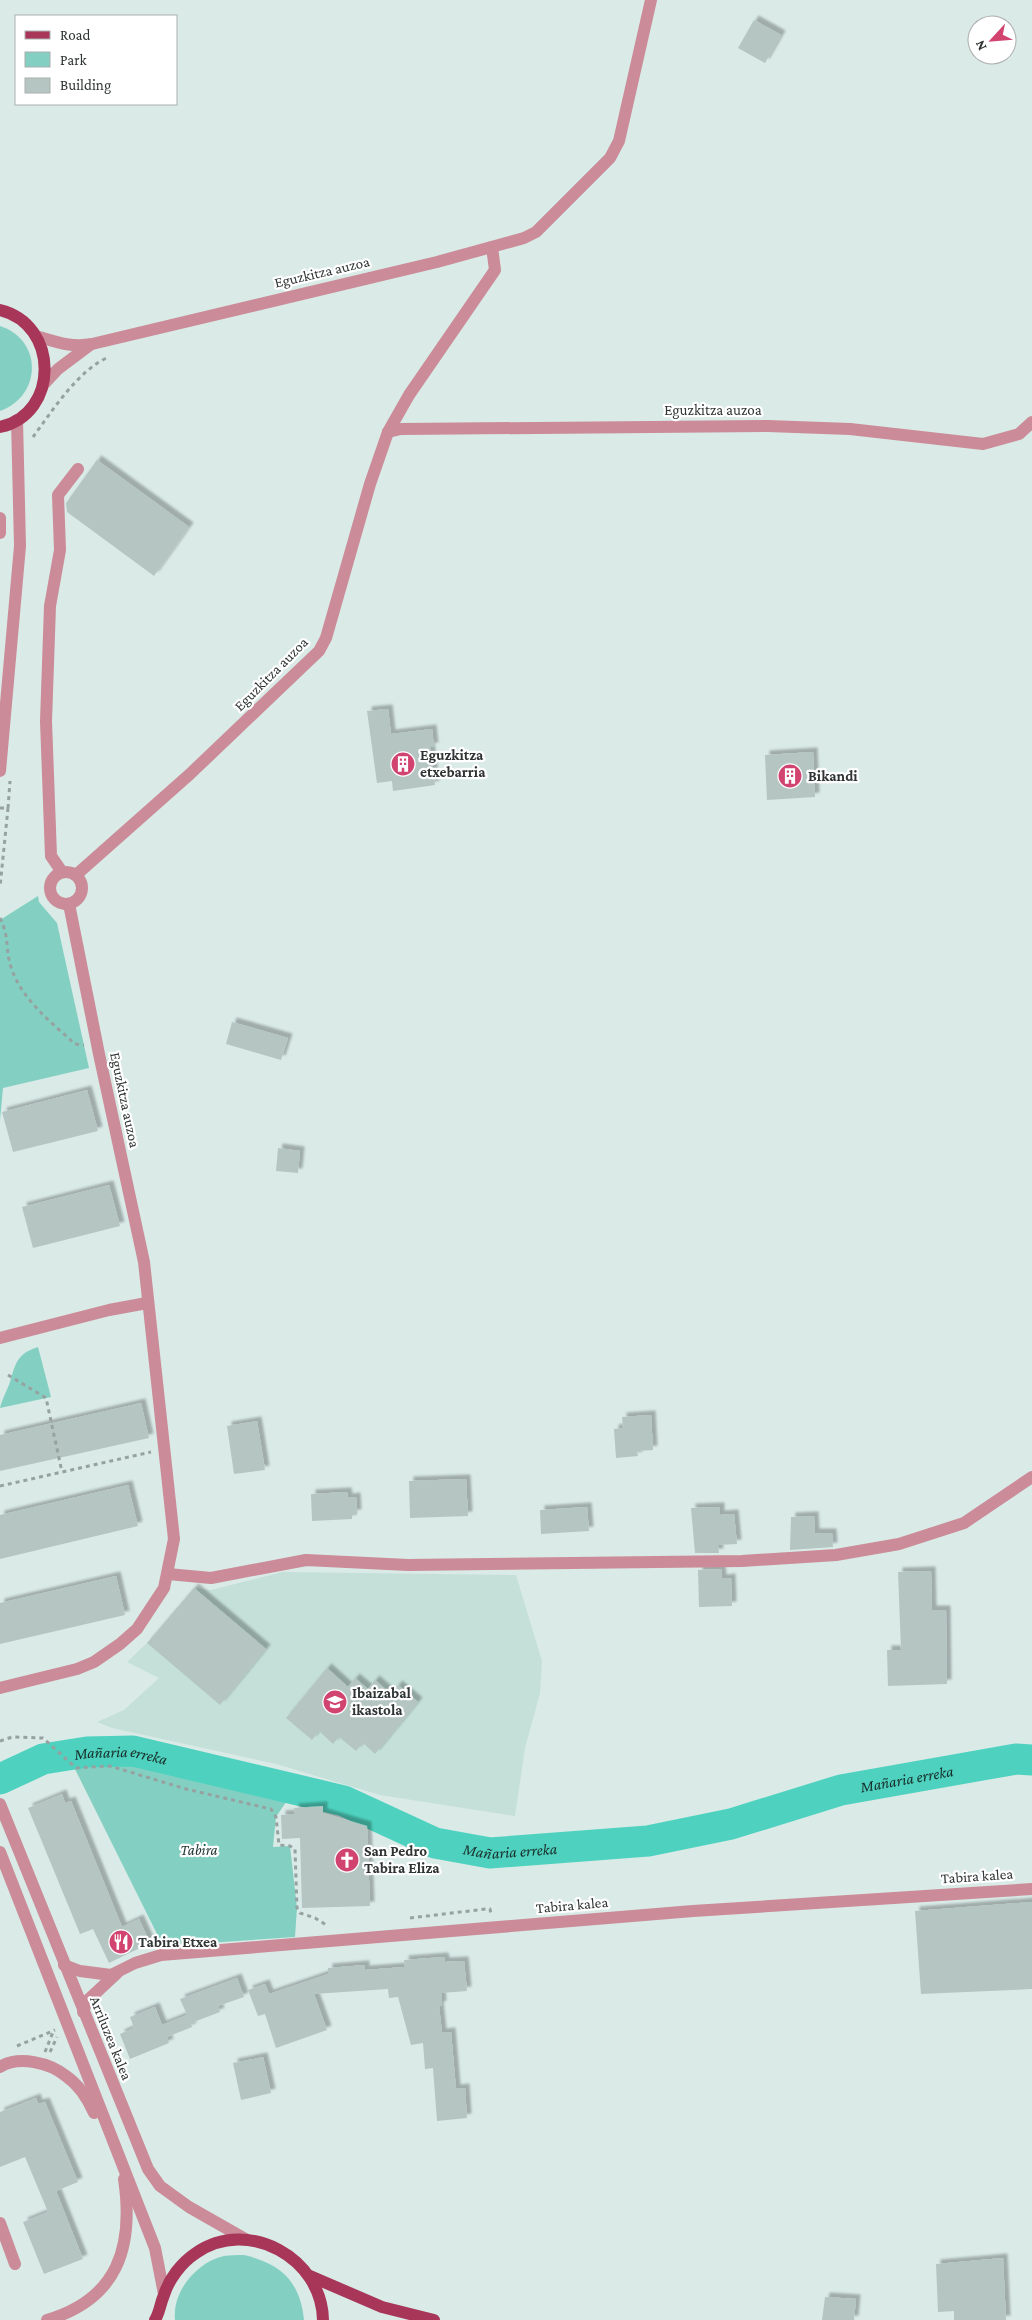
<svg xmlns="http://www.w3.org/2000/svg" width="1032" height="2320" font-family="'Crimson Pro',serif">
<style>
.built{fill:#c5dfd9}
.green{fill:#83d0c3}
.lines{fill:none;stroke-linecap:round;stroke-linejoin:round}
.river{stroke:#4ed2bf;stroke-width:31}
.building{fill:#b5c6c2;filter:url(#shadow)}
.path{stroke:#96a2a0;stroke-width:3;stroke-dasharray:4 4;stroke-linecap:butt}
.minor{stroke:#cb8b98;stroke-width:12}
.major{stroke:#a83659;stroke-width:12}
.labels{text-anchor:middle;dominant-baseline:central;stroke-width:4.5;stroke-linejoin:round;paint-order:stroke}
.street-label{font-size:15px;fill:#2e3433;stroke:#fff}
.poi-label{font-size:15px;font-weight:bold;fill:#2e3433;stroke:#fff;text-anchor:start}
.park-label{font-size:15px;font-style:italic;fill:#1d332f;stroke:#fff}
.water-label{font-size:16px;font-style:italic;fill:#182e2a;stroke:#fff}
</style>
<defs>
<filter id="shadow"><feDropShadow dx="4.5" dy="-4.5" stdDeviation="1" flood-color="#0004"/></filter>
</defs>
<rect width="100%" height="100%" fill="#d9eae7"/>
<polygon class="built" points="283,1572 516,1575 542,1661 540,1693 525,1748 515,1816 380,1795 276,1764 112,1728 97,1722 124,1710 159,1678 127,1662 147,1643 194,1588 211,1590"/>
<g class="green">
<path d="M0,326C43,340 42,396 0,411Z"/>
<polygon points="38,896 39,902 57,923 89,1068 3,1088 0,1120 0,920"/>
<path d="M38,1347L51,1397L0,1408C2,1399 7,1391 10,1382C16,1362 17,1354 38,1347Z"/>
<polygon points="129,1751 151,1760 192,1768 233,1783 288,1799 276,1817 273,1847 290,1846 297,1908 295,1937 163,1946 69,1757"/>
<path d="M244,2255C281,2264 300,2281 304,2320H175C172,2291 197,2262 224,2256C230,2255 238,2255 244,2255Z"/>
</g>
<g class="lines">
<path class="river" id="s1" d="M0,1779L43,1759L87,1752L133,1751L344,1801L435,1843L490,1853L648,1841L731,1824L841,1790L1016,1759L1032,1760"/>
</g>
<g class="building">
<polygon points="754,20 781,35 765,63 738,48"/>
<polygon points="97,460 189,527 154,576 67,512 66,503"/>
<polygon points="388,709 391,734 432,729 434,747 430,747 435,785 393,791 392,781 377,783 367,711"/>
<polygon points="813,752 815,797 767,800 765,755"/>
<polygon points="232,1022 288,1038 281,1060 226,1044"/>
<polygon points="87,1090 98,1131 13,1152 2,1112"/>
<polygon points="278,1148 300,1151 298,1173 276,1171"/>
<polygon points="109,1185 120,1226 33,1248 22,1207"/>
<polygon points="141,1403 149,1438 0,1471 0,1435"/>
<polygon points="651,1415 653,1450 637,1451 638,1456 616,1458 614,1429 623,1428 622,1417"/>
<polygon points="257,1421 265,1470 234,1474 227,1426"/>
<polygon points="466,1479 468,1516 410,1518 409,1481"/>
<polygon points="128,1485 138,1526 0,1559 0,1515"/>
<polygon points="347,1492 348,1498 356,1497 357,1514 352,1514 352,1519 312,1521 311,1494"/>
<polygon points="587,1507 589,1531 541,1534 540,1510"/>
<polygon points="720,1507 720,1515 734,1514 737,1544 718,1545 719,1553 695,1553 691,1508"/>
<polygon points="814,1516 815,1533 832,1533 833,1547 790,1550 791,1517"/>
<polygon points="721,1569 722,1579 731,1578 732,1606 699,1607 698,1570"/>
<polygon points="931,1571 932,1610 946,1610 947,1684 888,1686 887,1650 901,1650 898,1572"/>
<polygon points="116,1576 125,1615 0,1644 0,1603"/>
<polygon points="194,1588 266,1649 220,1705 147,1643"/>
<polygon points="327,1668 348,1687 355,1678 368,1689 375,1680 391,1694 398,1685 418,1702 375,1754 363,1743 356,1751 339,1737 333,1744 319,1731 312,1740 286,1718"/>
<polygon points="62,1794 65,1803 71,1801 122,1927 139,1919 150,1943 109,1963 93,1929 80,1934 28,1808"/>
<polygon points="323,1806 323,1813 367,1826 370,1906 302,1908 300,1838 282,1839 281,1815 295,1814 294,1808"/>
<polygon points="1032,1902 1032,1989 921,1994 915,1911"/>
<polygon points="444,1957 445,1962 464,1961 467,1991 441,1993 442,2005 439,2006 442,2033 451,2032 456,2089 465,2088 467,2118 437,2121 433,2068 425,2069 423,2043 411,2045 398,1997 389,1998 388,1989 314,1994 327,2030 276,2048 265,2014 258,2016 248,1990 265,1984 269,1994 328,1974 328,1968 365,1965 365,1970 405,1967 404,1960"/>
<polygon points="237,1978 244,1997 218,2006 220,2012 191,2023 192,2027 167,2037 169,2043 130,2059 120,2034 134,2028 130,2017 155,2007 162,2025 187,2015 180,1999"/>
<polygon points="263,2057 271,2093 241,2100 233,2063"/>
<polygon points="36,2098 38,2104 45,2102 78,2182 56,2191 83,2259 44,2274 23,2222 48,2212 25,2157 0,2167 0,2112"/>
<polygon points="1003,2258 1006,2320 954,2320 954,2311 938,2312 936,2264"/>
<polygon points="825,2297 856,2299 854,2320 822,2320"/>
</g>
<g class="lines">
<g class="path">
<path d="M33,437C52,411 79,369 109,357"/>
<polyline points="0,808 8,808 0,887"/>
<polyline points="8,808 10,781"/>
<path d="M0,918C10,938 5,949 11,967C21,999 51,1022 75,1044L84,1045"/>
<polyline points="8,1375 46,1398 62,1472"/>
<polyline points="0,1486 151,1452"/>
<polyline points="0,1741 12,1737 43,1738 76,1768 110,1766 186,1789 271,1809 276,1817 279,1845 290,1846 295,1849 297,1908 300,1913 315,1918 328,1926"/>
<polyline points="410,1918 486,1909 490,1909 491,1914"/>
<polyline points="17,2046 55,2030"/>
<polyline points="45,2052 53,2032"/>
<polyline points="50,2052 57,2037"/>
</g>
<g class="minor">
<path d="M36,336C56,342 72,348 92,344L437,262L524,238L536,232L610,158L619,141L651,0"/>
<polyline points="44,384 58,369 90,345"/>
<polyline points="388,432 401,429 768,426 850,429 983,444 1019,434 1032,422"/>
<polyline points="0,518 0,533"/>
<polyline points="0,771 20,546 17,420"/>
<circle cx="66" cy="888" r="16"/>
<polyline points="62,872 51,856 46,721 50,606 60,550 58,495 78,469"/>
<polyline points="76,875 190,774 319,651 326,638 370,484 388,432 409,395 495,270 492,247"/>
<polyline points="0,1338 109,1310 147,1303"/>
<polyline points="168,1574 211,1578 306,1560 408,1565 742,1561 836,1555 899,1544 964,1523 1032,1477"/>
<polyline points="0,1688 77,1669 94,1662 120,1644 137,1629 164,1588 174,1539 144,1262 99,1054 69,904"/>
<polyline points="0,1804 148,2169 160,2186 189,2207 247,2240"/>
<polyline points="0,1852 155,2248 164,2294"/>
<polyline points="64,1965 80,1971 111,1975 135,1963 161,1955 693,1911 1032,1889"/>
<polyline points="83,2012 87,2001 117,1973"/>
<path d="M0,2067C19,2055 50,2063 66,2076C79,2085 88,2099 94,2113"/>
<polyline points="0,2223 15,2264"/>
<path d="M47,2320C118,2299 134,2247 124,2179"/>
</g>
<g class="major">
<path d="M0,310C59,324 60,414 0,427"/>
<polyline points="310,2276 382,2307 434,2320"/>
<path d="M155,2320C160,2312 160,2304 164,2295C169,2279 181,2263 196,2253C248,2217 322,2258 323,2320"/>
</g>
</g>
<defs>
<symbol id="building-disc" viewBox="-11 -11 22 22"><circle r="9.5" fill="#d24470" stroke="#fff"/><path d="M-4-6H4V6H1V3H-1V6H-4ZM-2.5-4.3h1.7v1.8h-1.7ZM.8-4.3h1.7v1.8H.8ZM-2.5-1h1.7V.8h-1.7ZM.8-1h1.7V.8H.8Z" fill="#fff"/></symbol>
<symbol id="school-disc" viewBox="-11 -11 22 22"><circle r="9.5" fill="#d24470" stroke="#fff"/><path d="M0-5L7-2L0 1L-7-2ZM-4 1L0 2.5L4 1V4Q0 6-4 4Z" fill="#fff"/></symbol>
<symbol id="church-disc" viewBox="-11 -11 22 22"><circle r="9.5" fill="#d24470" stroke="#fff"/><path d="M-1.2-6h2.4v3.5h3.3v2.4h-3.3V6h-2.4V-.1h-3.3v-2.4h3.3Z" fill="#fff"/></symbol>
<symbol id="restaurant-disc" viewBox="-11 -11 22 22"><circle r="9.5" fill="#d24470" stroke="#fff"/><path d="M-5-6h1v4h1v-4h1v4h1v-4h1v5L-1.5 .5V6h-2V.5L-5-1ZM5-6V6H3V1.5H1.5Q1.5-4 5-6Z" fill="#fff"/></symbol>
</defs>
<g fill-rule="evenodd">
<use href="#building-disc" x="389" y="750" width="28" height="28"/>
<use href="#building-disc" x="776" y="762" width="28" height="28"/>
<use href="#school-disc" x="321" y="1688" width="28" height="28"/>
<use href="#church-disc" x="333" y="1846" width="28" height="28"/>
<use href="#restaurant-disc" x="107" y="1928" width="28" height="28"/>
</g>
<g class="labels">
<g class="street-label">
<text transform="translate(322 272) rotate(-13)">Eguzkitza auzoa</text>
<text x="713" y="410">Eguzkitza auzoa</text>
<text transform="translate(271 674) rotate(-45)">Eguzkitza auzoa</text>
<text transform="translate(125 1100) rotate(78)">Eguzkitza auzoa</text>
<text transform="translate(977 1876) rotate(-4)">Tabira kalea</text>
<text transform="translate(572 1905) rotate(-5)">Tabira kalea</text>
<text transform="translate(111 2038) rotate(68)">Arriluzea kalea</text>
</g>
<g class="poi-label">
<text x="420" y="755">Eguzkitza<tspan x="420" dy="17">etxebarria</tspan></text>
<text x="808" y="776">Bikandi</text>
<text x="352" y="1693">Ibaizabal<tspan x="352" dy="17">ikastola</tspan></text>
<text x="364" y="1851">San Pedro<tspan x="364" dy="17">Tabira Eliza</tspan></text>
<text x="138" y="1942">Tabira Etxea</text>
</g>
<g class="park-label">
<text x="199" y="1850">Tabira</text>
</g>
<g class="water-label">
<text stroke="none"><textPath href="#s1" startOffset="126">Mañaria erreka</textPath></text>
<text stroke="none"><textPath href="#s1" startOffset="936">Mañaria erreka</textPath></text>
<text stroke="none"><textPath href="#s1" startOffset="531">Mañaria erreka</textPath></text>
</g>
</g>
<rect x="15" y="15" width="162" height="90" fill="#ffffff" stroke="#abaead"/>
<rect x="25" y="31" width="25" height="8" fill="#a83659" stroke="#abaead"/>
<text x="60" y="40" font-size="15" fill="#2e3433">Road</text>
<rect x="25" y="52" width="25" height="15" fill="#83d0c3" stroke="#abaead"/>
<text x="60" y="65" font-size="15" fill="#2e3433">Park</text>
<rect x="25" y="78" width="25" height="15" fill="#b5c6c2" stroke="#abaead"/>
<text x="60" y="90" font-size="15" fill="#2e3433">Building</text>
<g transform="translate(992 40) rotate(244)"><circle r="24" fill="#ffffff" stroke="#abaead"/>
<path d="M0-4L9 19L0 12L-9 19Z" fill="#d24470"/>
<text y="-8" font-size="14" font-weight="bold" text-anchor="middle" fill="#2e3433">N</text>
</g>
</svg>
